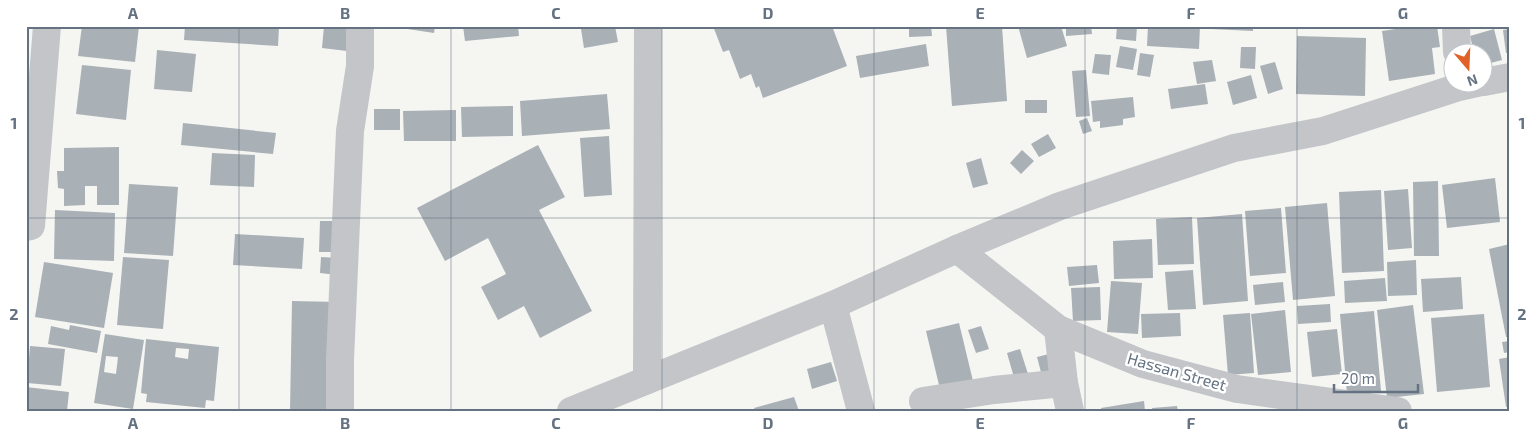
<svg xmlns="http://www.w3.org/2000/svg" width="1536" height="437" font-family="'Exo 2',sans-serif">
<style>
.building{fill:#a9b0b6;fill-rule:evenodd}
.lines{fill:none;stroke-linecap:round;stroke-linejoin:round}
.minor{stroke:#c3c5c9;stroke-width:28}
.grid{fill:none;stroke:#657282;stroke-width:1;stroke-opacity:0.55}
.labels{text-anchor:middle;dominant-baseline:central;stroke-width:5;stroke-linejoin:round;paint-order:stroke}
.street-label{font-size:16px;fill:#657282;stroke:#fff}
.neatline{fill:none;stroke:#657282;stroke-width:2}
.grid-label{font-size:16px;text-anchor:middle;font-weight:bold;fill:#657282}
</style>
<rect width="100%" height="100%" fill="#f5f5f2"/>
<g class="building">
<polygon points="82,26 139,26 135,62 78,56"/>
<polygon points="185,26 279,26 278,46 184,40"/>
<polygon points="324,26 350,26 347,51 322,48"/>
<polygon points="394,26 435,26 434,33 394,27"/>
<polygon points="463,26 518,26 519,36 465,41"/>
<polygon points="600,26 615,26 618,42 584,48 581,29"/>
<polygon points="713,26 832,26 847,66 763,98 759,86 756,88 751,74 740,79 729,50 723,52"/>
<polygon points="909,26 931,26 932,36 909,37"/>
<polygon points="946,26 1002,26 1007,101 952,106"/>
<polygon points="1018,26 1061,26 1067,46 1027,58"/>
<polygon points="1066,26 1091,26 1092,34 1066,36"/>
<polygon points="1117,26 1137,26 1136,41 1116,39"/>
<polygon points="1148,26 1200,26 1199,49 1147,46"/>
<polygon points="1211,26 1253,26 1253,31 1211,29"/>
<polygon points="1416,26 1437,26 1440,47 1432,48 1435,74 1389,81 1382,31"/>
<polygon points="1494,29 1502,60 1487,64 1484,52 1474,52 1470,36"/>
<polygon points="1510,29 1510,53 1506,53 1503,30"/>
<polygon points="1297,36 1366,38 1365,96 1296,94"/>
<polygon points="926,44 929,66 860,78 856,56"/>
<polygon points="1120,46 1137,49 1133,70 1116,67"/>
<polygon points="1241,47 1256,47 1255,69 1240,68"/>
<polygon points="157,50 196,54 192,92 154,89"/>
<polygon points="1140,53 1154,55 1150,77 1137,75"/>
<polygon points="1095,54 1111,55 1109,75 1092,73"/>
<polygon points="1212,60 1216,81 1197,84 1193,62"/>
<polygon points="1275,62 1283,89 1268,94 1260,66"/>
<polygon points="82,65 131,70 126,120 76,114"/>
<polygon points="1086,70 1090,116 1076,117 1072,71"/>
<polygon points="1251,75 1257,98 1233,105 1227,82"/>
<polygon points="1205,84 1208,104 1171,109 1168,89"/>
<polygon points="607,94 610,129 522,136 520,101"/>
<polygon points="1133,97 1135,117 1123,119 1123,125 1100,128 1100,121 1093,122 1091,101"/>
<rect x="1025" y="100" width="22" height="13"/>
<polygon points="513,106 513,136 462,137 461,107"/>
<rect x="374" y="109" width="26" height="21"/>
<polygon points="456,110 456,141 404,141 403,111"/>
<polygon points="1087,118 1092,131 1083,134 1079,121"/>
<polygon points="183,123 276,133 273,154 181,145"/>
<polygon points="1048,134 1056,148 1039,157 1031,144"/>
<polygon points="609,136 612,195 584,197 580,138"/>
<polygon points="538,145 565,197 539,210 592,311 540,338 524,306 498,320 481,287 506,274 488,238 445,261 417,208"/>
<polygon points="119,147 119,205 97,205 97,186 85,186 85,205 64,206 64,189 58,188 57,171 64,171 64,148"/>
<polygon points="1022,150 1034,161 1021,174 1010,163"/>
<polygon points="212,153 255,155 254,187 210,185"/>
<polygon points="981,158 988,184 973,188 966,163"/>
<polygon points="1495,178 1500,222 1447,228 1442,185"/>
<polygon points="1438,181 1439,256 1414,256 1413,182"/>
<polygon points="129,184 178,187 173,256 124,253"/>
<polygon points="1408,189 1412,248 1388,250 1384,191"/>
<polygon points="1381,190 1384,271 1342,273 1339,192"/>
<polygon points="1327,203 1335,296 1293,300 1285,207"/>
<polygon points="1281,208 1286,273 1250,276 1245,211"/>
<polygon points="55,210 115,213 114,261 54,259"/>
<polygon points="1242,214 1248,301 1203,305 1197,218"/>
<polygon points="1192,217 1194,264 1158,265 1156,219"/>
<polygon points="320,221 338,221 338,252 319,252"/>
<polygon points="235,234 304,238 302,269 233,265"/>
<polygon points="1152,239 1153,278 1114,279 1113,241"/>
<polygon points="1510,244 1510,337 1506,337 1489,249"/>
<polygon points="123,257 169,260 163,329 117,325"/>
<polygon points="321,257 338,258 337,275 320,273"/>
<polygon points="1416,260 1417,295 1388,296 1387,262"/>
<polygon points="44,262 113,273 104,328 35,317"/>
<polygon points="1097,265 1099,283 1069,286 1067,267"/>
<polygon points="1193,270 1196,309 1168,310 1165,272"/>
<polygon points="1461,277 1463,309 1423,312 1421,279"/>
<polygon points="1385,278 1387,301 1345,303 1344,281"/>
<polygon points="1111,281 1142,283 1138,334 1107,332"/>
<polygon points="1283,282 1285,302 1255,305 1253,285"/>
<polygon points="1100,287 1101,320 1073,321 1071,288"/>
<polygon points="292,301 338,302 335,411 290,411"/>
<polygon points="1330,304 1331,322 1298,324 1297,306"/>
<polygon points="1413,305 1424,394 1387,398 1377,310"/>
<polygon points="1285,310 1291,372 1258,375 1251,314"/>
<polygon points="1374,311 1381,391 1347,394 1340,314"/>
<polygon points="1180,313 1181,336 1142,338 1141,314"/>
<polygon points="1250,313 1254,373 1228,375 1223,315"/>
<polygon points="1484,314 1490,387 1437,392 1431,318"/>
<polygon points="959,323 973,381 940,389 926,331"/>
<polygon points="70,325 101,331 97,353 48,344 51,326 69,330"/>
<polygon points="981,326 989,349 976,353 968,330"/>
<polygon points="1337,329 1342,374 1312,377 1307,332"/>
<path d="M105,334L144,340L133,409L94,403ZM106,356L118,357L116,374L104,372Z"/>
<path d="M146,339L219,347L214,401L206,400L205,408L146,402L147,394L141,393ZM176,348L189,349L188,359L175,357Z"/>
<polygon points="1510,341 1510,352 1504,353 1502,342"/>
<polygon points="30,346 65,349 61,386 27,383"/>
<polygon points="1020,349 1029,377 1015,381 1007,353"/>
<polygon points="1053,353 1058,372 1042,376 1037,357"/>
<polygon points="1510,357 1510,406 1506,407 1499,359"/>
<polygon points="831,362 837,381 812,389 807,369"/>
<polygon points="26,387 69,392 67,411 26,411"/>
<polygon points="794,397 799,411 755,411 754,408"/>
<polygon points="1144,401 1145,411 1102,411 1101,408"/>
<polygon points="1177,406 1178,411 1153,411 1152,408"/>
</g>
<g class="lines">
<g class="minor">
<polyline points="1456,26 1457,52"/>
<polyline points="1484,82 1510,77"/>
<polyline points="26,227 31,226 47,26"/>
<polyline points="957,249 1058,329 1143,364 1237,389 1398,411"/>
<polyline points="833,305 861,411"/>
<polyline points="1058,329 1064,383 1070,411"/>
<polyline points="647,380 648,26"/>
<polyline points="923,401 994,390 1064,383"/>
<polyline points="340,411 340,360 350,131 360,66 360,26"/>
<polyline points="571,411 833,305 957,249 1060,206 1234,148 1323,131 1459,87 1481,82"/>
</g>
</g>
<path class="grid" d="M239,26V411M451,26V411M662,26V411M874,26V411M1085,26V411M1297,26V411M26,218H1510"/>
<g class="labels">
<g class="street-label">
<text transform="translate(1177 371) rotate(16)">Hassan Street</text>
</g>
</g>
<rect width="1536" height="437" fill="none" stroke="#ffffff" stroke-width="55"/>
<g transform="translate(1468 68) rotate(161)"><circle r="24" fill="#ffffff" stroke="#c1c7cd"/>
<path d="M0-4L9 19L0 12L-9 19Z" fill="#e06227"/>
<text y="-8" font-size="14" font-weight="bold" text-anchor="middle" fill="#657282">N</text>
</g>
<path d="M1334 384v8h84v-8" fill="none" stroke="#657282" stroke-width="2.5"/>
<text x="1341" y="384" font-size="15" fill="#657282" stroke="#ffffff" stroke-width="4" paint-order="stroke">20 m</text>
<rect x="28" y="28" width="1480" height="382" class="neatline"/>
<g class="grid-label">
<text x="133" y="19">A</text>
<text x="345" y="19">B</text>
<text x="556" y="19">C</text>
<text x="768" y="19">D</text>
<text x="980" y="19">E</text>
<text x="1191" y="19">F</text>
<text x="1403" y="19">G</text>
<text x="14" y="129">1</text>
<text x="1522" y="129">1</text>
<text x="14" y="320">2</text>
<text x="1522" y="320">2</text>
<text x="133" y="429">A</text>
<text x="345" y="429">B</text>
<text x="556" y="429">C</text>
<text x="768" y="429">D</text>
<text x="980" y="429">E</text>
<text x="1191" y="429">F</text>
<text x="1403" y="429">G</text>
</g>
</svg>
